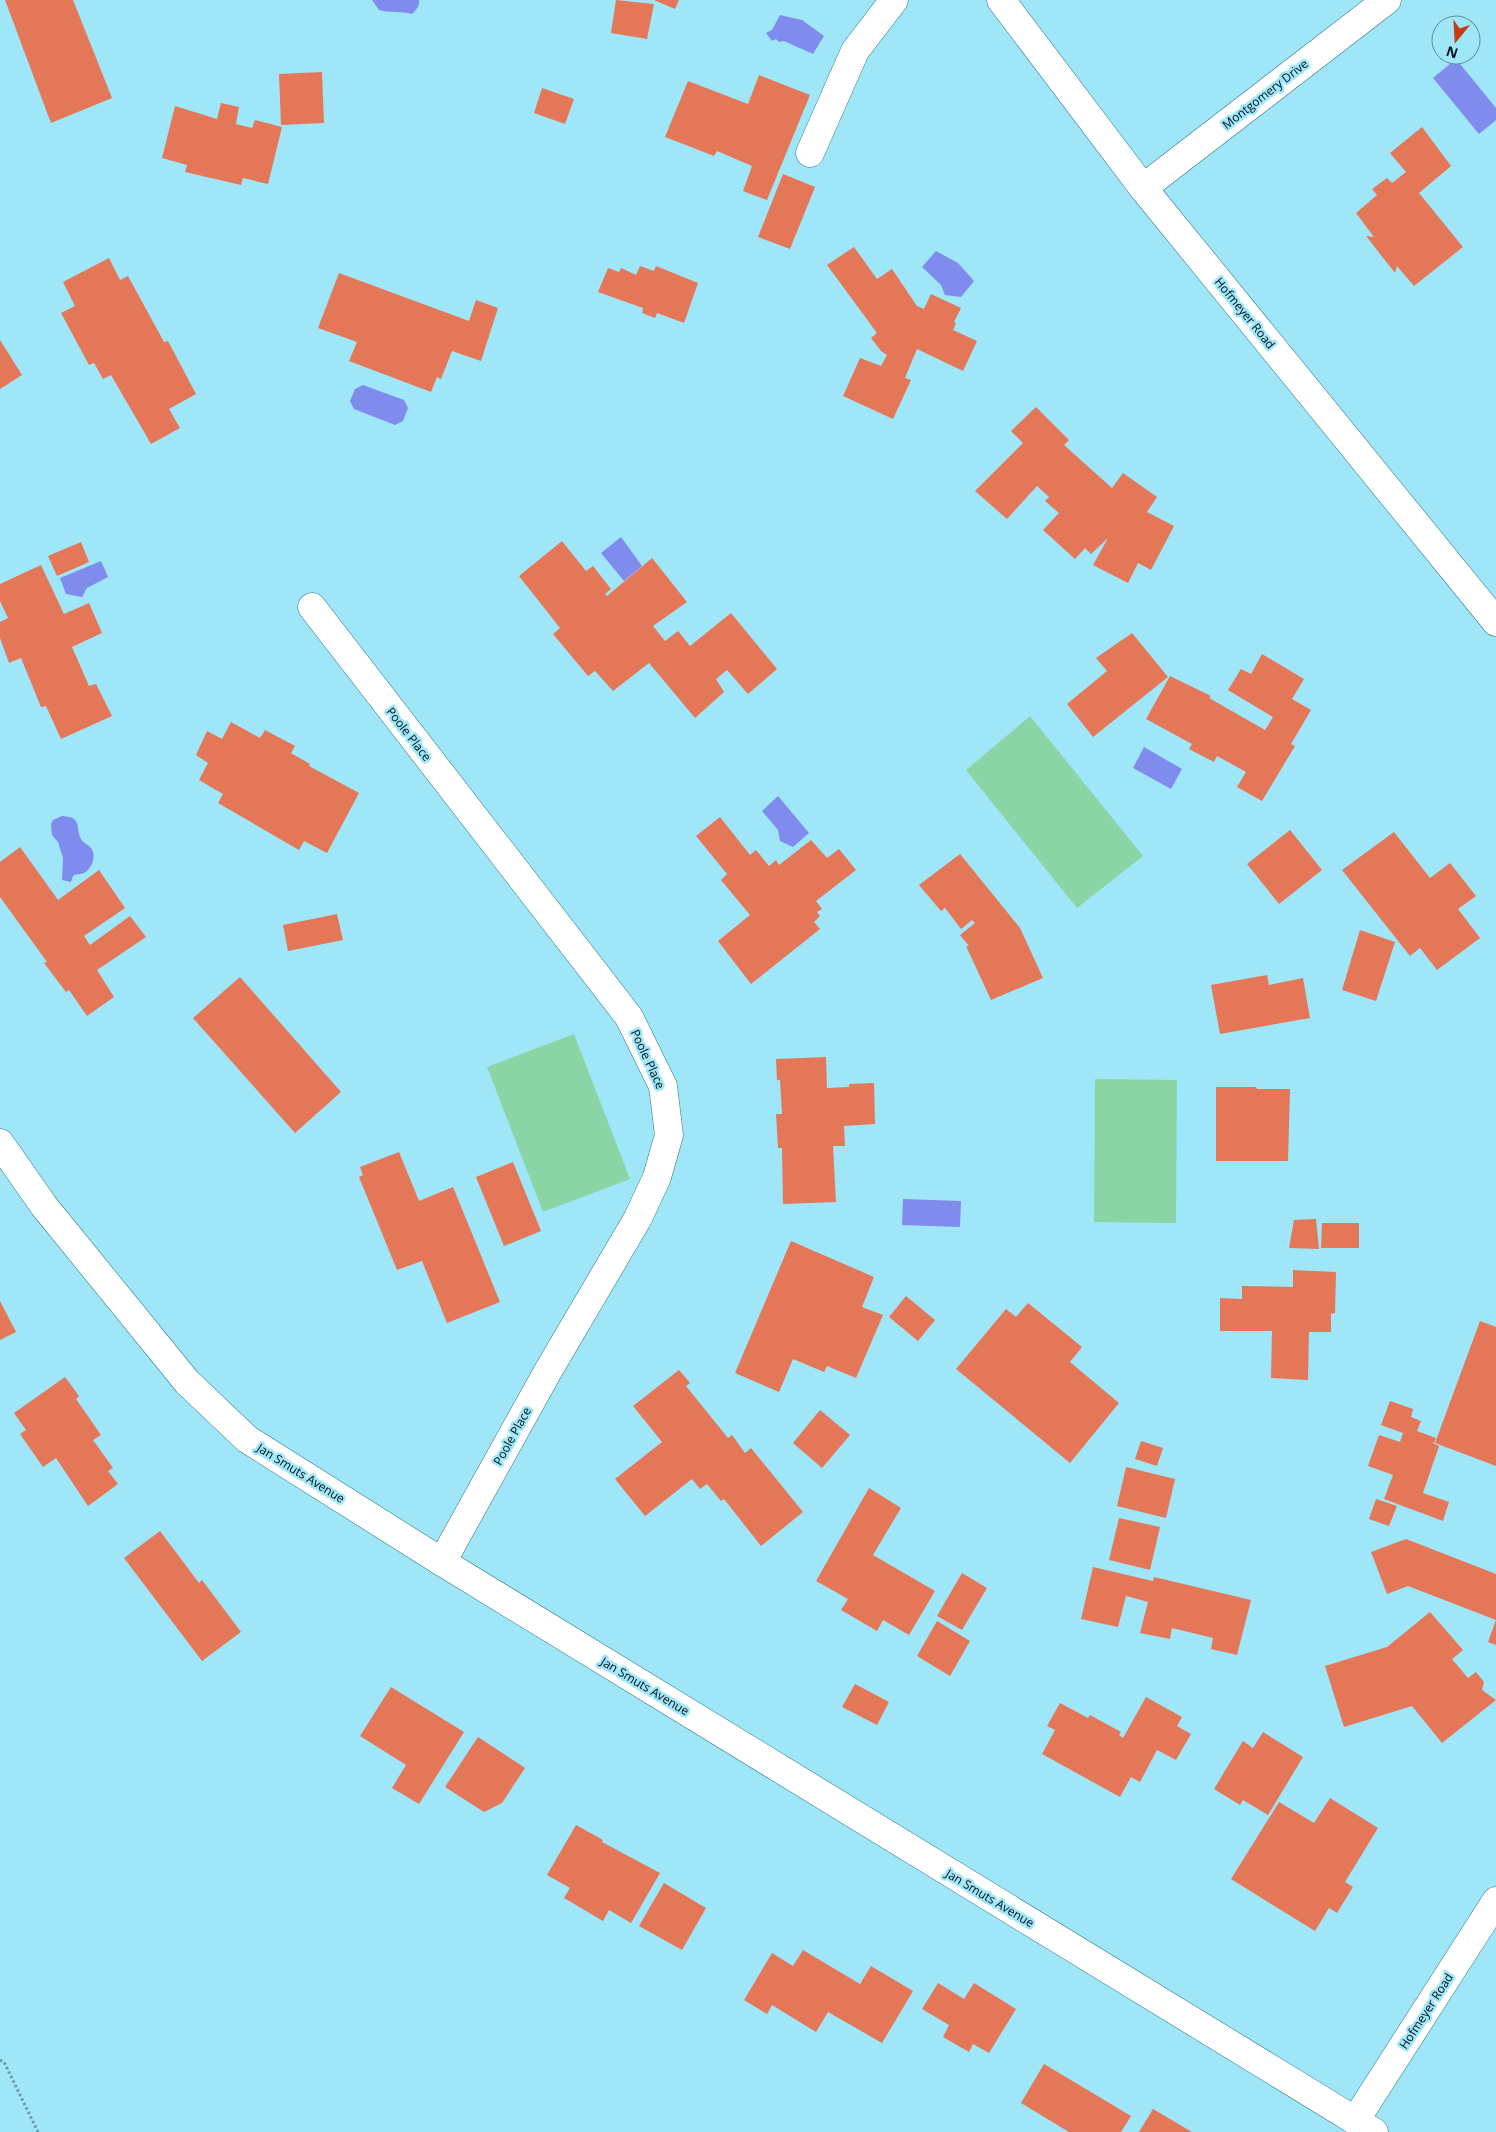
<svg xmlns="http://www.w3.org/2000/svg" width="1496" height="2132" font-family="'Open Sans',sans-serif">
<style>
.green{fill:#89d5a6}
.water{fill:#7f8ced}
.building{fill:#e57759}
.lines{fill:none;stroke-linecap:round;stroke-linejoin:round}
.minor-casing{stroke:#2c7485;stroke-width:29}
.path{stroke:#689caa;stroke-width:3;stroke-dasharray:2.5 2.5;stroke-linecap:butt}
.minor{stroke:#fff;stroke-width:28}
.labels{text-anchor:middle;dominant-baseline:central;stroke-width:5;stroke-linejoin:round;paint-order:stroke}
.street-label{font-size:12px;fill:#001015;stroke:#9fe6f9}
</style>
<rect width="100%" height="100%" fill="#9fe6f9"/>
<g class="green">
<polygon points="1030,716 1143,856 1077,908 966,770"/>
<polygon points="574,1034 630,1179 543,1212 487,1067"/>
<polygon points="1095,1079 1177,1080 1176,1223 1094,1222"/>
</g>
<g class="water">
<path d="M372,0H419C420,6 416,10 412,14C401,11 390,13 379,10Z"/>
<polygon points="780,15 802,20 824,36 813,54 784,41 779,42 776,39 772,41 766,33 772,30"/>
<polygon points="1456,59 1496,108 1496,120 1479,134 1433,78"/>
<polygon points="936,251 958,263 974,281 961,297 945,295 941,285 922,267"/>
<polygon points="363,385 404,400 408,408 403,421 395,425 354,409 350,401 355,389"/>
<polygon points="621,537 642,566 624,581 601,553"/>
<polygon points="101,561 108,577 87,588 82,597 66,594 60,578"/>
<polygon points="1144,747 1182,769 1171,789 1133,768"/>
<polygon points="778,796 809,833 793,847 780,841 778,830 762,811"/>
<path d="M62,816C81,817 76,825 80,837C82,843 88,844 91,848C97,855 92,869 84,873C80,875 78,873 73,876L71,882L62,880L63,858L58,842L52,835L51,824L53,820Z"/>
<polygon points="903,1199 961,1201 960,1227 902,1225"/>
</g>
<g class="building">
<polygon points="5,0 73,0 112,98 51,123"/>
<polygon points="616,0 654,4 647,39 611,33"/>
<polygon points="654,0 679,0 675,9"/>
<polygon points="322,72 324,123 281,125 279,74"/>
<polygon points="759,75 810,95 767,200 743,191 752,166 717,151 714,156 665,137 688,81 748,104"/>
<polygon points="542,88 574,99 565,124 534,113"/>
<polygon points="221,103 239,107 236,124 252,128 255,120 282,127 268,184 243,178 241,185 185,172 187,165 162,158 175,106 217,119"/>
<polygon points="1422,127 1451,166 1419,193 1463,247 1414,286 1397,266 1395,273 1366,236 1374,237 1356,213 1377,195 1372,189 1387,178 1392,183 1406,172 1390,153"/>
<polygon points="783,174 815,187 790,249 758,237"/>
<polygon points="854,247 877,279 892,269 917,306 924,309 931,294 961,308 954,322 956,323 953,330 977,341 963,371 917,349 905,378 911,380 893,419 843,396 860,358 881,366 887,355 881,351 871,338 877,333 827,265"/>
<polygon points="109,258 120,280 128,276 164,342 168,341 196,394 169,409 180,428 151,444 111,375 103,379 94,363 89,365 61,313 75,306 63,282"/>
<polygon points="640,266 654,271 656,266 698,283 684,323 657,313 655,318 642,313 643,308 598,292 608,268 619,272 621,268 636,275"/>
<polygon points="339,273 469,321 476,300 498,308 481,361 452,351 441,379 437,377 431,392 349,361 357,342 318,328"/>
<polygon points="0,340 22,375 0,389"/>
<polygon points="1036,407 1069,440 1064,445 1112,488 1123,473 1157,497 1147,512 1174,526 1151,570 1138,563 1128,583 1093,565 1108,538 1091,554 1085,548 1075,559 1043,530 1059,513 1045,501 1049,497 1037,486 1007,519 975,491 1023,443 1011,431"/>
<polygon points="562,541 586,571 593,566 611,589 605,594 607,596 652,558 687,602 653,626 665,641 678,631 690,646 731,613 777,669 748,694 727,670 716,679 724,692 695,718 649,663 613,691 595,671 588,676 553,634 560,628 519,576"/>
<polygon points="81,542 89,562 57,576 48,556"/>
<polygon points="41,565 64,614 89,603 102,633 72,647 89,686 96,684 112,716 61,739 46,706 41,707 21,658 9,663 0,638 0,622 8,618 0,601 0,584"/>
<polygon points="1132,633 1168,677 1093,737 1067,704 1107,671 1096,658"/>
<polygon points="1262,654 1304,679 1292,699 1311,710 1291,744 1295,746 1262,801 1237,787 1246,772 1217,756 1214,762 1189,749 1192,744 1146,719 1170,676 1211,696 1209,698 1265,730 1273,717 1228,690 1241,669 1251,674"/>
<polygon points="231,722 260,738 265,730 295,746 291,753 310,764 309,766 359,793 327,853 304,841 299,850 218,803 223,794 199,780 208,763 196,755 207,731 222,739"/>
<polygon points="720,817 750,855 756,850 769,866 776,860 779,865 811,840 827,858 839,849 856,870 816,901 822,909 817,912 820,916 814,922 820,929 751,984 718,941 750,915 721,880 727,874 696,836"/>
<polygon points="1290,830 1322,870 1279,904 1247,864"/>
<polygon points="1394,832 1430,878 1450,863 1476,896 1458,909 1480,938 1437,970 1420,948 1410,956 1342,870"/>
<polygon points="20,847 58,900 99,870 125,908 84,936 90,945 130,916 146,937 97,970 114,997 87,1016 69,990 66,992 44,963 47,962 0,897 0,862"/>
<polygon points="960,854 1020,928 1043,978 991,1000 966,946 969,946 960,935 975,923 972,920 961,929 945,908 941,911 919,885"/>
<polygon points="337,914 343,940 288,951 283,925"/>
<polygon points="1360,930 1395,942 1376,1001 1342,990"/>
<polygon points="1267,975 1269,985 1303,978 1310,1018 1220,1034 1211,985"/>
<polygon points="240,977 341,1092 295,1133 193,1018"/>
<polygon points="826,1057 827,1088 849,1087 849,1084 874,1083 875,1124 844,1126 845,1146 833,1146 836,1202 783,1204 782,1148 778,1148 776,1114 782,1114 780,1080 777,1080 776,1059"/>
<polygon points="1216,1087 1256,1087 1257,1089 1290,1089 1288,1161 1216,1161"/>
<polygon points="399,1152 419,1201 453,1187 500,1302 447,1323 422,1261 397,1270 359,1177 363,1175 360,1167"/>
<polygon points="513,1162 541,1231 504,1246 476,1177"/>
<polygon points="1316,1219 1319,1249 1289,1248 1294,1220"/>
<polygon points="1322,1223 1359,1223 1359,1248 1321,1248"/>
<polygon points="791,1241 874,1277 862,1307 883,1315 856,1378 827,1366 824,1372 793,1359 779,1392 735,1373"/>
<polygon points="1293,1270 1336,1272 1335,1313 1331,1314 1331,1332 1309,1332 1308,1380 1271,1378 1272,1331 1220,1331 1220,1298 1242,1299 1242,1286 1293,1287"/>
<polygon points="906,1296 935,1320 918,1341 889,1317"/>
<polygon points="0,1301 16,1332 0,1340"/>
<polygon points="1028,1303 1082,1347 1070,1362 1119,1403 1070,1463 956,1369 1006,1309 1016,1317"/>
<polygon points="1480,1321 1496,1327 1496,1466 1435,1443"/>
<polygon points="679,1370 690,1383 686,1386 728,1438 732,1435 745,1453 751,1448 803,1512 761,1546 724,1499 721,1501 707,1484 700,1489 692,1479 645,1516 615,1479 662,1442 633,1406"/>
<polygon points="65,1377 79,1396 76,1399 101,1435 93,1440 113,1468 108,1471 118,1484 88,1506 56,1458 43,1467 20,1434 26,1430 14,1413"/>
<polygon points="1390,1401 1413,1409 1411,1417 1421,1421 1417,1431 1436,1438 1434,1443 1431,1442 1439,1446 1423,1493 1449,1502 1443,1521 1384,1499 1393,1475 1368,1466 1379,1435 1400,1442 1403,1433 1381,1425"/>
<polygon points="820,1410 850,1435 822,1468 793,1443"/>
<polygon points="1141,1441 1163,1448 1157,1466 1135,1459"/>
<polygon points="1126,1467 1175,1479 1166,1518 1117,1506"/>
<polygon points="869,1488 901,1508 873,1555 935,1591 909,1635 883,1620 877,1631 841,1610 848,1599 816,1581"/>
<polygon points="1376,1499 1397,1506 1389,1526 1369,1519"/>
<polygon points="1119,1518 1160,1527 1150,1570 1109,1560"/>
<polygon points="160,1531 199,1583 202,1580 241,1632 202,1661 124,1558"/>
<polygon points="1406,1539 1496,1574 1496,1645 1488,1642 1496,1620 1408,1586 1387,1594 1371,1552"/>
<polygon points="1093,1567 1153,1581 1154,1577 1251,1600 1237,1655 1211,1649 1213,1638 1172,1628 1170,1639 1140,1633 1148,1602 1126,1596 1118,1627 1081,1619"/>
<polygon points="962,1573 987,1588 962,1630 937,1616"/>
<polygon points="1430,1612 1463,1650 1452,1659 1468,1678 1476,1672 1484,1682 1482,1690 1496,1700 1442,1743 1412,1706 1344,1727 1325,1666 1387,1647"/>
<polygon points="937,1621 970,1641 950,1676 917,1656"/>
<polygon points="855,1684 889,1702 877,1725 842,1707"/>
<polygon points="391,1687 464,1732 419,1804 392,1788 406,1765 360,1736"/>
<polygon points="1146,1697 1182,1717 1177,1726 1191,1734 1176,1760 1157,1750 1140,1782 1131,1777 1120,1797 1042,1754 1055,1730 1047,1726 1060,1703 1088,1718 1090,1715 1121,1732 1119,1735 1123,1738"/>
<polygon points="1263,1732 1303,1757 1268,1815 1243,1800 1240,1805 1214,1789 1243,1741 1253,1748"/>
<polygon points="478,1737 525,1768 502,1803 484,1812 445,1787"/>
<polygon points="1330,1798 1378,1828 1345,1882 1353,1887 1337,1913 1329,1908 1315,1931 1231,1879 1279,1802 1314,1823"/>
<polygon points="576,1825 603,1840 602,1842 660,1873 631,1923 609,1910 603,1921 564,1898 570,1888 547,1875"/>
<polygon points="664,1883 706,1908 682,1950 639,1926"/>
<polygon points="803,1950 860,1984 871,1966 913,1991 882,2043 828,2012 816,2032 772,2005 767,2014 744,2000 772,1953 793,1966"/>
<polygon points="938,1983 964,1999 974,1983 1016,2009 989,2053 973,2044 969,2052 943,2037 949,2025 922,2009"/>
<polygon points="1044,2064 1131,2116 1121,2132 1069,2132 1021,2103"/>
<polygon points="1153,2109 1192,2132 1139,2132"/>
</g>
<g class="lines">
<defs>
<g id="minor">
<polyline points="1001,0 1143,188 1496,622"/>
<polyline points="810,153 855,51 894,0"/>
<polyline points="1143,188 1387,0"/>
<polyline points="312,607 629,1017 663,1086 669,1135 657,1177 638,1218 548,1371 442,1562"/>
<polyline points="0,1143 44,1206 187,1382 247,1439 442,1562 1374,2132"/>
<polyline points="1355,2121 1496,1901"/>
</g>
</defs>
<use href="#minor" class="minor-casing"/>
<polyline class="path" points="0,2060 4,2062 38,2132"/>
<use href="#minor" class="minor"/>
</g>
<g class="labels">
<g class="street-label">
<text transform="translate(1265 94) rotate(-38)">Montgomery Drive</text>
<text transform="translate(1245 313) rotate(51)">Hofmeyer Road</text>
<text transform="translate(409 734) rotate(52)">Poole Place</text>
<text transform="translate(648 1059) rotate(65)">Poole Place</text>
<text transform="translate(512 1436) rotate(-61)">Poole Place</text>
<text transform="translate(301 1473) rotate(32)">Jan Smuts Avenue</text>
<text transform="translate(645 1686) rotate(31)">Jan Smuts Avenue</text>
<text transform="translate(990 1898) rotate(31)">Jan Smuts Avenue</text>
<text transform="translate(1426 2011) rotate(-57)">Hofmeyer Road</text>
</g>
</g>
<g transform="translate(1456 40) rotate(198)"><circle r="24" fill="#9fe6f9" stroke="#5f909e"/>
<path d="M0-4L9 19L0 12L-9 19Z" fill="#c63d13"/>
<text y="-8" font-size="14" font-weight="bold" text-anchor="middle" fill="#001015">N</text>
</g>
</svg>
